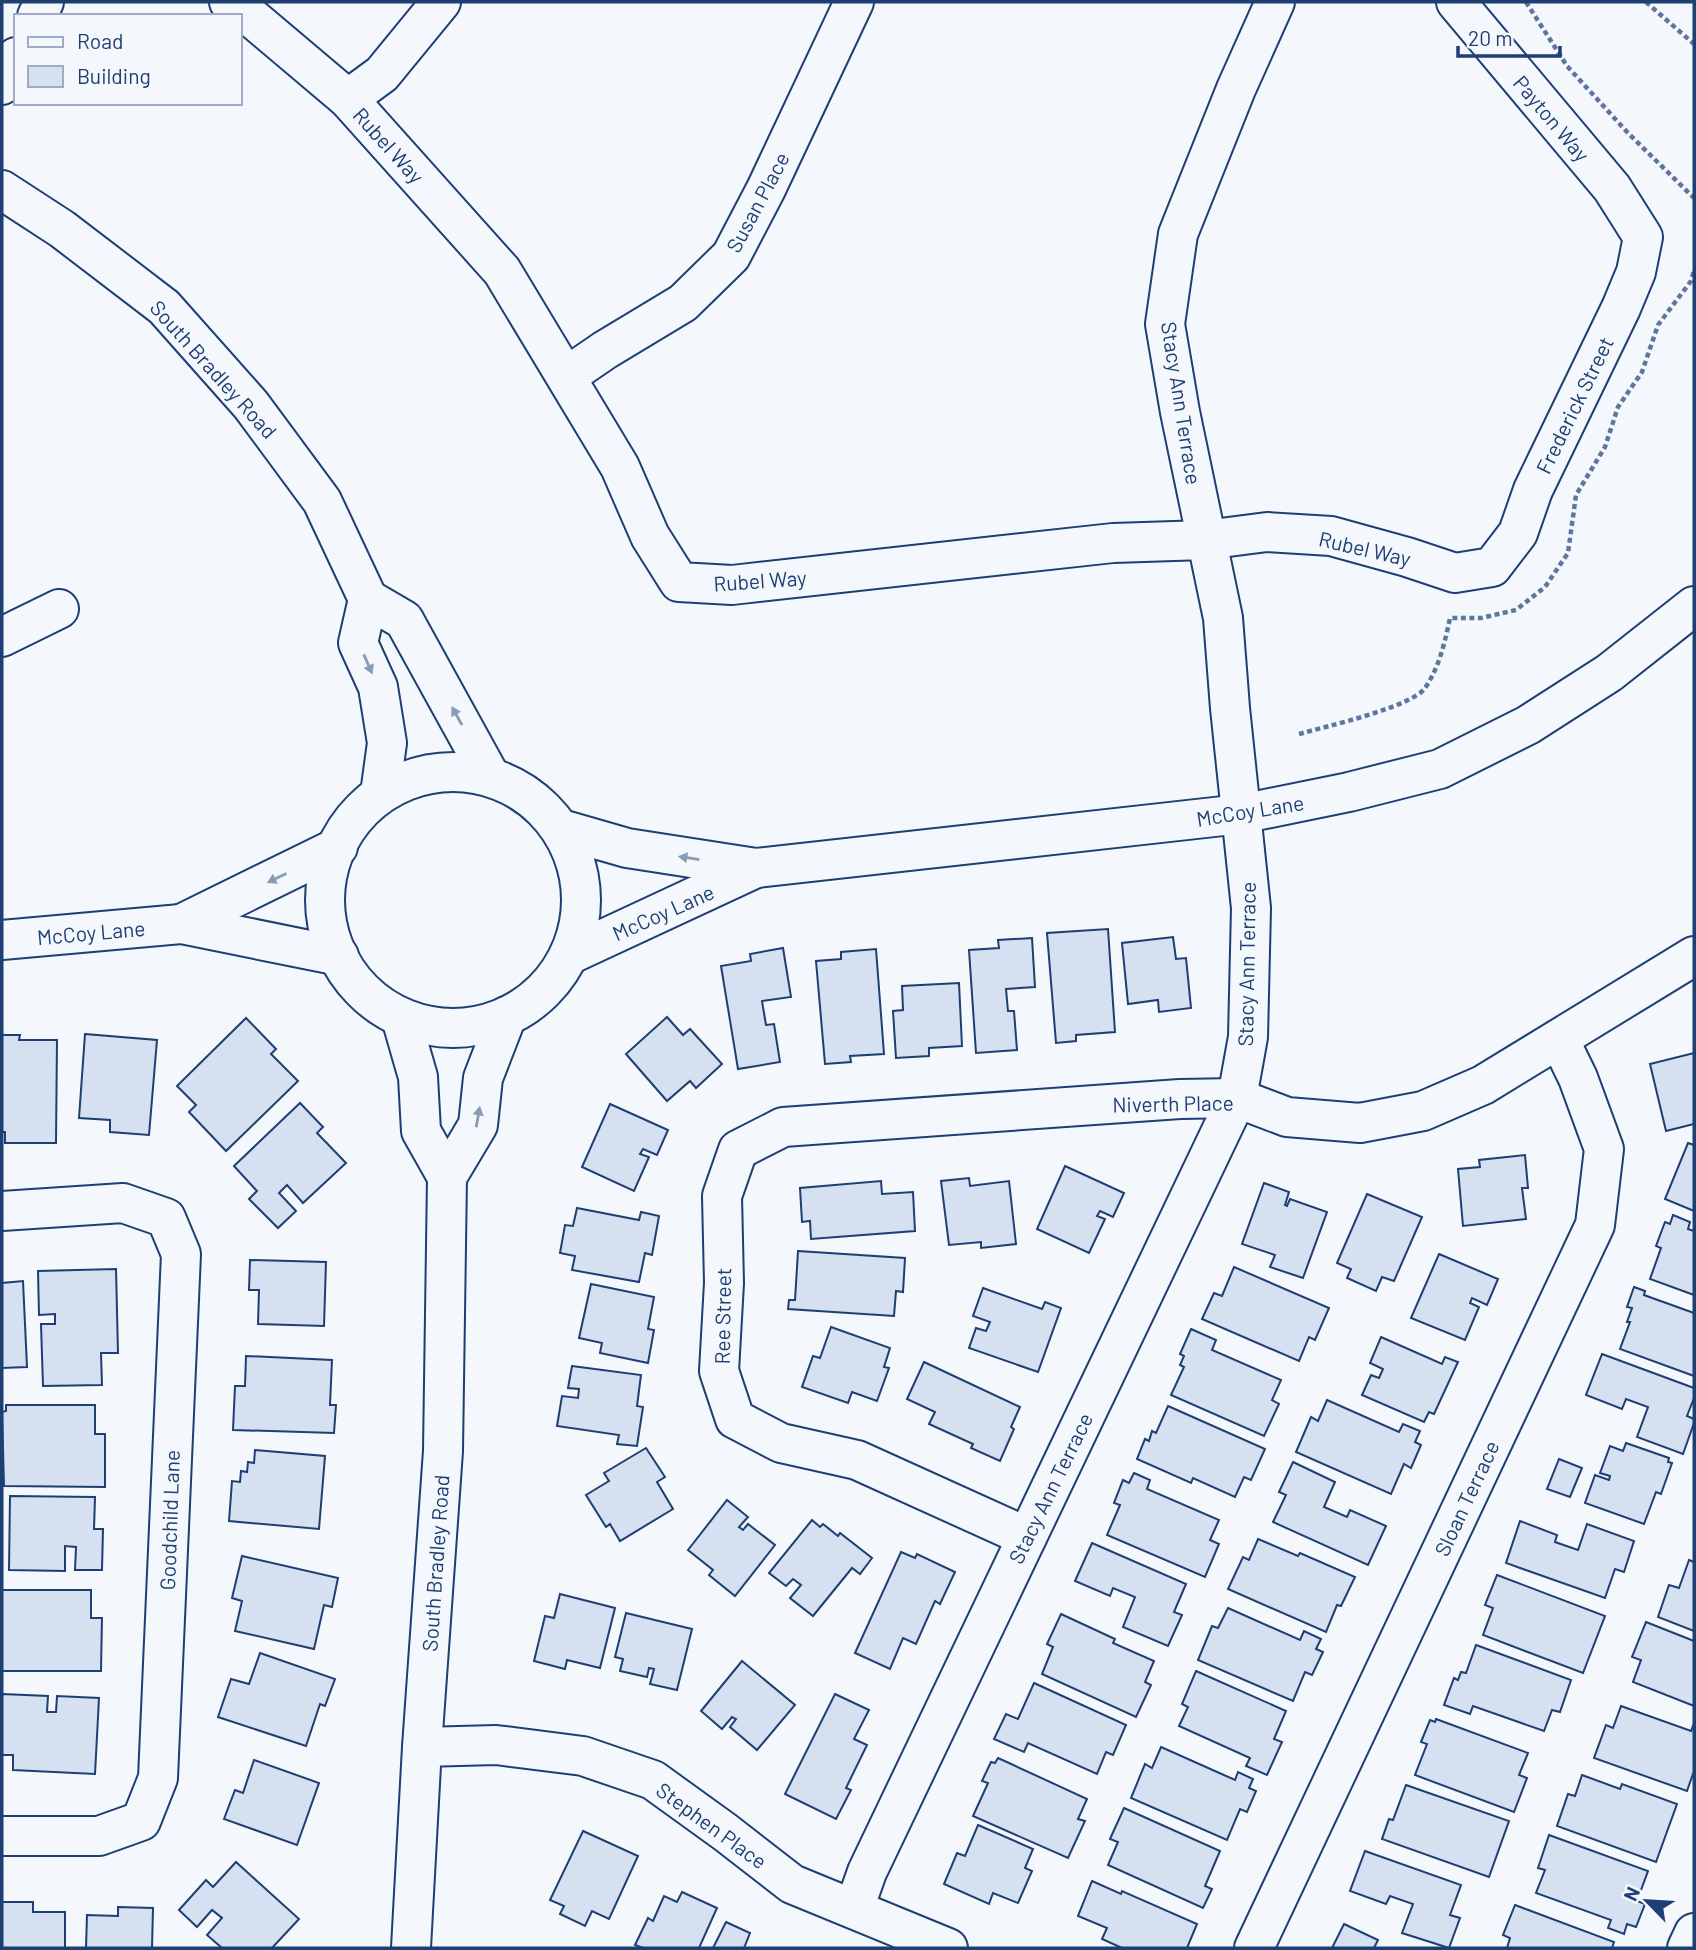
<svg xmlns="http://www.w3.org/2000/svg" width="1696" height="1950" font-family="Barlow,sans-serif">
<style>
.building{fill:#d5e0f0;stroke:#1d3f73;stroke-width:2}
.lines{fill:none;stroke-linecap:round;stroke-linejoin:round}
.minor-casing{stroke:#1d3f73;stroke-width:42}
.path{stroke:#5e769c;stroke-width:4.5;stroke-dasharray:5 3.5;stroke-linecap:butt}
.minor{stroke:#f4f7fb;stroke-width:38}
.oneway{fill:#889bb7}
.labels{text-anchor:middle;dominant-baseline:central;stroke-width:5;stroke-linejoin:round;paint-order:stroke}
.street-label{font-size:21px;fill:#1d3f73;stroke:#f4f7fb}
</style>
<rect width="100%" height="100%" fill="#f4f7fb"/>
<g class="building">
<polygon points="1108,929 1115,1032 1076,1035 1076,1041 1056,1043 1047,933"/>
<polygon points="1173,937 1176,959 1186,958 1191,1008 1159,1012 1158,1000 1128,1004 1122,943"/>
<polygon points="1032,938 1035,987 1006,989 1008,1011 1014,1011 1017,1050 976,1053 969,950 999,948 998,940"/>
<polygon points="783,948 791,997 762,1001 766,1025 774,1024 780,1062 738,1069 721,966 751,961 750,954"/>
<polygon points="876,949 884,1054 850,1056 851,1062 825,1064 816,961 841,959 841,952"/>
<polygon points="959,983 962,1046 929,1048 929,1056 896,1058 893,1011 903,1010 902,986"/>
<polygon points="667,1017 683,1035 690,1029 722,1064 696,1088 690,1081 667,1101 626,1054"/>
<polygon points="246,1018 276,1049 271,1054 298,1081 226,1151 189,1112 196,1105 177,1086"/>
<polygon points="85,1034 157,1040 149,1135 110,1132 110,1120 79,1118"/>
<polygon points="2,1035 20,1035 19,1040 57,1040 56,1143 5,1143 5,1132 2,1132"/>
<polygon points="1694,1053 1694,1124 1666,1131 1650,1064"/>
<polygon points="300,1103 323,1127 317,1133 346,1163 303,1203 287,1185 279,1193 296,1211 278,1228 249,1199 257,1191 234,1166"/>
<polygon points="610,1104 668,1130 657,1155 643,1149 640,1154 649,1157 634,1191 582,1167"/>
<polygon points="1688,1143 1694,1145 1694,1211 1665,1199"/>
<polygon points="1525,1155 1528,1188 1522,1188 1526,1219 1463,1226 1458,1169 1480,1167 1479,1160"/>
<polygon points="1065,1166 1124,1193 1113,1217 1100,1211 1097,1216 1105,1219 1089,1253 1037,1229"/>
<polygon points="969,1178 970,1186 1009,1181 1016,1244 981,1248 981,1242 949,1245 941,1181"/>
<polygon points="881,1181 882,1194 913,1192 915,1231 811,1239 810,1221 802,1222 800,1188"/>
<polygon points="1264,1183 1289,1192 1285,1205 1287,1206 1290,1199 1327,1212 1303,1278 1270,1267 1275,1255 1242,1244"/>
<polygon points="1367,1194 1422,1217 1394,1281 1382,1277 1376,1291 1347,1278 1351,1269 1337,1263"/>
<polygon points="577,1208 639,1220 641,1212 659,1216 652,1255 645,1253 639,1282 572,1270 575,1256 560,1253 565,1225 573,1226"/>
<polygon points="1673,1215 1690,1222 1688,1229 1694,1231 1694,1295 1650,1279 1661,1248 1656,1246 1665,1222 1670,1224"/>
<polygon points="798,1251 905,1258 903,1292 896,1291 894,1316 788,1309 789,1300 795,1300"/>
<polygon points="1439,1254 1498,1279 1487,1305 1472,1298 1470,1303 1479,1307 1465,1340 1411,1318"/>
<polygon points="250,1260 326,1262 324,1326 258,1324 259,1290 249,1290"/>
<polygon points="1234,1267 1329,1308 1315,1340 1309,1337 1299,1361 1202,1319 1214,1293 1222,1296"/>
<polygon points="116,1269 118,1353 101,1353 102,1385 43,1386 41,1324 55,1324 55,1314 39,1315 38,1271"/>
<polygon points="23,1281 27,1367 2,1368 2,1283"/>
<polygon points="591,1284 654,1297 648,1329 654,1330 648,1363 600,1353 602,1343 579,1338"/>
<polygon points="1634,1287 1645,1291 1644,1295 1694,1313 1694,1376 1620,1349 1630,1322 1627,1322 1632,1308 1627,1307"/>
<polygon points="983,1288 1042,1309 1045,1302 1061,1308 1038,1372 969,1348 976,1328 986,1331 990,1322 973,1316"/>
<polygon points="831,1327 890,1348 884,1367 889,1368 877,1401 852,1392 848,1403 802,1387 813,1356 820,1358"/>
<polygon points="1191,1329 1216,1340 1212,1350 1281,1380 1272,1400 1279,1404 1264,1436 1171,1395 1184,1367 1180,1365 1184,1356 1180,1354"/>
<polygon points="1381,1337 1442,1364 1445,1357 1458,1362 1434,1414 1429,1412 1424,1422 1362,1395 1371,1375 1379,1378 1383,1369 1370,1363"/>
<polygon points="1602,1354 1694,1388 1694,1398 1687,1416 1694,1419 1694,1423 1683,1454 1637,1437 1648,1407 1626,1399 1622,1409 1586,1395"/>
<polygon points="246,1356 332,1360 330,1405 336,1405 334,1433 233,1430 235,1386 245,1386"/>
<polygon points="924,1362 1020,1407 1011,1427 1014,1429 1000,1461 971,1448 973,1444 929,1424 935,1412 907,1399"/>
<polygon points="572,1366 641,1375 637,1406 643,1407 637,1446 617,1444 619,1435 557,1426 562,1396 578,1398 579,1389 568,1388"/>
<polygon points="1327,1400 1399,1432 1403,1424 1420,1431 1415,1442 1421,1445 1411,1468 1404,1464 1391,1494 1296,1452 1311,1417 1318,1421"/>
<polygon points="6,1405 95,1405 95,1434 105,1434 105,1487 4,1486 2,1412 6,1411"/>
<polygon points="1168,1406 1265,1449 1251,1480 1244,1477 1235,1497 1193,1478 1191,1483 1137,1459 1145,1439 1149,1441 1152,1431 1156,1433"/>
<polygon points="1626,1443 1669,1458 1668,1462 1672,1463 1661,1494 1656,1492 1644,1524 1585,1503 1595,1475 1609,1480 1610,1476 1600,1473 1610,1446 1623,1451"/>
<polygon points="646,1448 665,1477 657,1482 673,1509 620,1541 610,1524 606,1527 586,1495 609,1481 604,1473"/>
<polygon points="255,1450 325,1456 319,1529 229,1521 232,1481 240,1482 241,1471 247,1472 248,1462 254,1463"/>
<polygon points="1559,1459 1582,1468 1570,1497 1547,1489"/>
<polygon points="1293,1462 1335,1482 1324,1507 1347,1517 1350,1510 1386,1526 1368,1565 1273,1522 1286,1495 1279,1492"/>
<polygon points="1134,1473 1150,1480 1147,1489 1219,1520 1210,1540 1219,1544 1205,1577 1107,1535 1120,1505 1114,1503 1123,1480 1129,1483"/>
<polygon points="10,1496 95,1497 94,1529 103,1529 102,1570 75,1570 76,1547 65,1546 65,1571 9,1570"/>
<polygon points="727,1500 748,1517 739,1527 743,1530 748,1524 775,1545 735,1596 709,1575 713,1570 688,1550"/>
<polygon points="812,1520 820,1527 823,1524 838,1536 840,1533 872,1558 860,1574 852,1568 813,1616 790,1598 801,1585 793,1579 786,1586 769,1573"/>
<polygon points="1520,1521 1557,1535 1555,1542 1578,1550 1587,1524 1634,1541 1624,1572 1615,1569 1605,1598 1506,1563"/>
<polygon points="1258,1539 1298,1556 1300,1553 1355,1577 1341,1606 1337,1605 1326,1632 1228,1589 1243,1557 1249,1560"/>
<polygon points="1092,1543 1186,1584 1174,1612 1182,1615 1168,1646 1123,1627 1135,1597 1113,1588 1110,1596 1075,1581"/>
<polygon points="901,1552 915,1558 917,1554 955,1572 940,1604 935,1601 916,1644 903,1638 890,1669 855,1653"/>
<polygon points="242,1556 338,1578 332,1607 324,1605 314,1649 235,1631 242,1601 232,1598"/>
<polygon points="1689,1560 1694,1562 1694,1631 1658,1617 1669,1585 1679,1588"/>
<polygon points="1497,1575 1605,1616 1583,1673 1483,1635 1493,1608 1485,1605"/>
<polygon points="2,1590 91,1590 91,1618 102,1618 101,1671 2,1671"/>
<polygon points="560,1594 615,1608 600,1668 567,1660 565,1669 534,1661 545,1616 554,1618"/>
<polygon points="1228,1608 1300,1640 1304,1631 1321,1639 1316,1649 1323,1652 1312,1675 1305,1672 1293,1701 1198,1660 1212,1626 1218,1628"/>
<polygon points="626,1613 692,1629 677,1690 650,1684 654,1669 649,1668 647,1677 620,1671 623,1659 615,1657"/>
<polygon points="1061,1614 1115,1639 1113,1643 1154,1661 1145,1682 1151,1685 1136,1717 1042,1674 1053,1647 1047,1644"/>
<polygon points="1646,1622 1694,1641 1694,1706 1633,1682 1641,1660 1632,1657"/>
<polygon points="1476,1645 1571,1680 1560,1712 1552,1710 1544,1731 1473,1706 1470,1714 1444,1705 1454,1678 1458,1680 1461,1672 1466,1673"/>
<polygon points="260,1653 335,1679 325,1706 320,1704 306,1746 218,1717 231,1679 249,1684"/>
<polygon points="742,1661 795,1705 757,1750 730,1727 736,1719 732,1717 722,1729 701,1711"/>
<polygon points="1196,1671 1286,1711 1274,1739 1282,1742 1267,1775 1246,1766 1250,1758 1179,1726 1188,1707 1182,1704"/>
<polygon points="1034,1683 1126,1725 1113,1755 1106,1752 1097,1774 1028,1743 1024,1752 994,1739 1006,1714 1018,1719"/>
<polygon points="2,1694 48,1696 47,1712 56,1712 57,1696 99,1698 95,1774 13,1770 13,1755 2,1755"/>
<polygon points="835,1694 869,1710 854,1739 867,1745 846,1788 851,1790 836,1819 785,1794"/>
<polygon points="1621,1706 1691,1731 1694,1723 1694,1771 1687,1791 1594,1758 1606,1725 1613,1728"/>
<polygon points="1436,1719 1528,1753 1519,1775 1527,1778 1514,1812 1415,1775 1427,1744 1421,1742 1430,1720 1435,1722"/>
<polygon points="1161,1747 1235,1780 1238,1772 1253,1779 1249,1788 1256,1791 1247,1812 1240,1809 1227,1840 1131,1798 1145,1764 1152,1768"/>
<polygon points="998,1758 1087,1799 1078,1819 1085,1821 1068,1858 973,1816 988,1783 982,1781 991,1762 995,1763"/>
<polygon points="254,1760 319,1783 297,1845 224,1819 235,1790 243,1793"/>
<polygon points="1582,1775 1620,1789 1622,1784 1677,1804 1656,1862 1557,1826 1568,1794 1575,1796"/>
<polygon points="1406,1785 1509,1821 1489,1877 1382,1839 1389,1819 1393,1820"/>
<polygon points="1124,1808 1220,1851 1205,1886 1212,1889 1203,1908 1108,1865 1118,1842 1110,1839"/>
<polygon points="978,1825 1033,1849 1025,1868 1032,1871 1018,1903 993,1893 989,1904 944,1884 957,1853 965,1856"/>
<polygon points="583,1831 638,1856 609,1919 592,1911 585,1926 560,1914 564,1906 550,1900"/>
<polygon points="1549,1835 1648,1871 1637,1901 1645,1904 1636,1927 1627,1924 1624,1934 1608,1928 1611,1920 1536,1893 1545,1870 1538,1868"/>
<polygon points="1365,1851 1461,1885 1450,1915 1460,1918 1449,1948 1402,1933 1413,1904 1390,1896 1386,1904 1350,1891"/>
<polygon points="236,1862 299,1919 272,1948 222,1948 207,1935 222,1918 212,1910 197,1927 179,1910 206,1880 213,1887"/>
<polygon points="1092,1881 1121,1894 1122,1891 1197,1924 1187,1948 1122,1948 1102,1939 1107,1928 1078,1916"/>
<polygon points="682,1892 717,1908 699,1948 643,1948 635,1945 648,1918 653,1921 664,1896 677,1902"/>
<polygon points="2,1902 33,1902 33,1912 65,1912 65,1948 2,1948"/>
<polygon points="1515,1905 1614,1942 1612,1948 1507,1948 1510,1938 1503,1935"/>
<polygon points="118,1907 153,1908 152,1948 86,1948 87,1915 118,1916"/>
<polygon points="726,1922 750,1933 744,1948 713,1948"/>
<polygon points="1344,1924 1378,1940 1374,1948 1332,1948"/>
</g>
<g class="lines">
<defs>
<g id="minor">
<polyline points="229,2 245,12 348,99 502,271 620,467 650,536 679,582 732,585 1113,543 1205,540 1267,532 1331,536 1407,557 1455,573 1492,567 1518,533 1533,490 1621,308 1636,272 1643,237 1612,188 1456,2"/>
<polyline points="37,16 44,2"/>
<polyline points="2,85 16,57"/>
<polyline points="348,99 382,74 441,2"/>
<polyline points="2,190 62,229 164,307 251,405 322,501 368,599 404,620 490,776"/>
<polyline points="567,376 605,350 683,303 731,256 766,189 854,2"/>
<polyline points="368,599 358,643 378,687 387,743 380,794"/>
<polyline points="2,637 59,609"/>
<circle cx="453" cy="900" r="128"/>
<polyline points="561,829 627,848 756,868 1241,814 1349,792 1440,769 1528,725 1609,673 1694,606"/>
<polyline points="181,924 338,847"/>
<polyline points="2,940 181,924 339,956"/>
<polyline points="569,955 756,868"/>
<polyline points="401,1018 418,1077 421,1131 447,1177 443,1451 422,1747 411,1948"/>
<polyline points="447,1177 478,1125 483,1078 507,1016"/>
<polyline points="2,1211 123,1203 166,1218 181,1254 158,1778 141,1821 99,1836 2,1836"/>
<polyline points="1027,1537 857,1460 781,1443 735,1419 719,1371 724,1283 722,1196 738,1150 783,1127 1180,1099 1237,1098 1287,1117 1360,1123 1423,1111 1483,1085 1694,956"/>
<polyline points="422,1747 496,1745 583,1756 653,1780 725,1832 792,1884 948,1948"/>
<polyline points="854,1909 867,1872 1237,1098 1248,1037 1251,908 1230,708 1223,618 1180,412 1165,324 1178,234 1236,89 1275,2"/>
<polyline points="1254,1948 1595,1225 1604,1149 1578,1078 1559,1039"/>
<polyline points="1687,1948 1694,1933"/>
</g>
</defs>
<use href="#minor" class="minor-casing"/>
<g class="path">
<polyline points="1526,2 1567,66 1628,133 1694,198"/>
<polyline points="1646,2 1694,44"/>
<path d="M1299,734C1324,727 1412,707 1425,688C1439,668 1445,642 1450,618H1481L1516,610L1545,587L1568,553L1576,495L1605,447L1618,407L1642,372L1658,325L1691,281L1694,271"/>
</g>
<use href="#minor" class="minor"/>
</g>
<defs><path id="oneway-solid" d="M-6-.8H1V-3.2L6.5 0L1 3.2V.8H-6Z" transform="scale(1.75)"/></defs>
<g class="oneway">
<use href="#oneway-solid" transform="translate(368 664) rotate(66)"/>
<use href="#oneway-solid" transform="translate(457 716) rotate(-119)"/>
<use href="#oneway-solid" transform="translate(689 858) rotate(-171)"/>
<use href="#oneway-solid" transform="translate(277 878) rotate(154)"/>
<use href="#oneway-solid" transform="translate(478 1117) rotate(-80)"/>
</g>
<g class="labels">
<g class="street-label">
<text transform="translate(1552 118) rotate(50)">Payton Way</text>
<text transform="translate(389 145) rotate(48)">Rubel Way</text>
<text transform="translate(757 202) rotate(-62)">Susan Place</text>
<text transform="translate(214 369) rotate(48)">South Bradley Road</text>
<text transform="translate(1182 403) rotate(81)">Stacy Ann Terrace</text>
<text transform="translate(1574 405) rotate(-64)">Frederick Street</text>
<text transform="translate(1365 548) rotate(13)">Rubel Way</text>
<text transform="translate(760 580) rotate(-4)">Rubel Way</text>
<text transform="translate(1250 810) rotate(-9)">McCoy Lane</text>
<text transform="translate(663 912) rotate(-24)">McCoy Lane</text>
<text transform="translate(91 932) rotate(-5)">McCoy Lane</text>
<text transform="translate(1246 964) rotate(-89)">Stacy Ann Terrace</text>
<text transform="translate(1173 1103) rotate(-1)">Niverth Place</text>
<text transform="translate(722 1316) rotate(-89)">Ree Street</text>
<text transform="translate(1050 1488) rotate(-64)">Stacy Ann Terrace</text>
<text transform="translate(1466 1498) rotate(-65)">Sloan Terrace</text>
<text transform="translate(169 1520) rotate(-88)">Goodchild Lane</text>
<text transform="translate(435 1563) rotate(-86)">South Bradley Road</text>
<text transform="translate(712 1825) rotate(36)">Stephen Place</text>
</g>
</g>
<rect width="1696" height="1950" fill="none" stroke="#1d3f73" stroke-width="7"/>
<rect x="14" y="14" width="228" height="91" fill="#f4f7fb" stroke="#9eadc5" stroke-width="2"/>
<rect x="28" y="37" width="35" height="10" fill="#f4f7fb" stroke="#9eadc5" stroke-width="2"/>
<text x="77" y="49" font-size="21" fill="#1d3f73">Road</text>
<rect x="28" y="66" width="35" height="21" fill="#d5e0f0" stroke="#9eadc5" stroke-width="2"/>
<text x="77" y="84" font-size="21" fill="#1d3f73">Building</text>
<g transform="translate(1647 1901) rotate(295)" stroke="#f4f7fb" stroke-width="5" paint-order="stroke">
<path d="M0-5L12 26L0 18L-12 26Z" fill="#1d3f73"/>
<text y="-10" font-size="19" font-weight="bold" text-anchor="middle" fill="#1d3f73">N</text>
</g>
<path d="M1458 46v10h102v-10" fill="none" stroke="#1d3f73" stroke-width="3.5"/>
<text x="1468" y="46" font-size="21" fill="#1d3f73" stroke="#f4f7fb" stroke-width="5" paint-order="stroke">20 m</text>
</svg>
